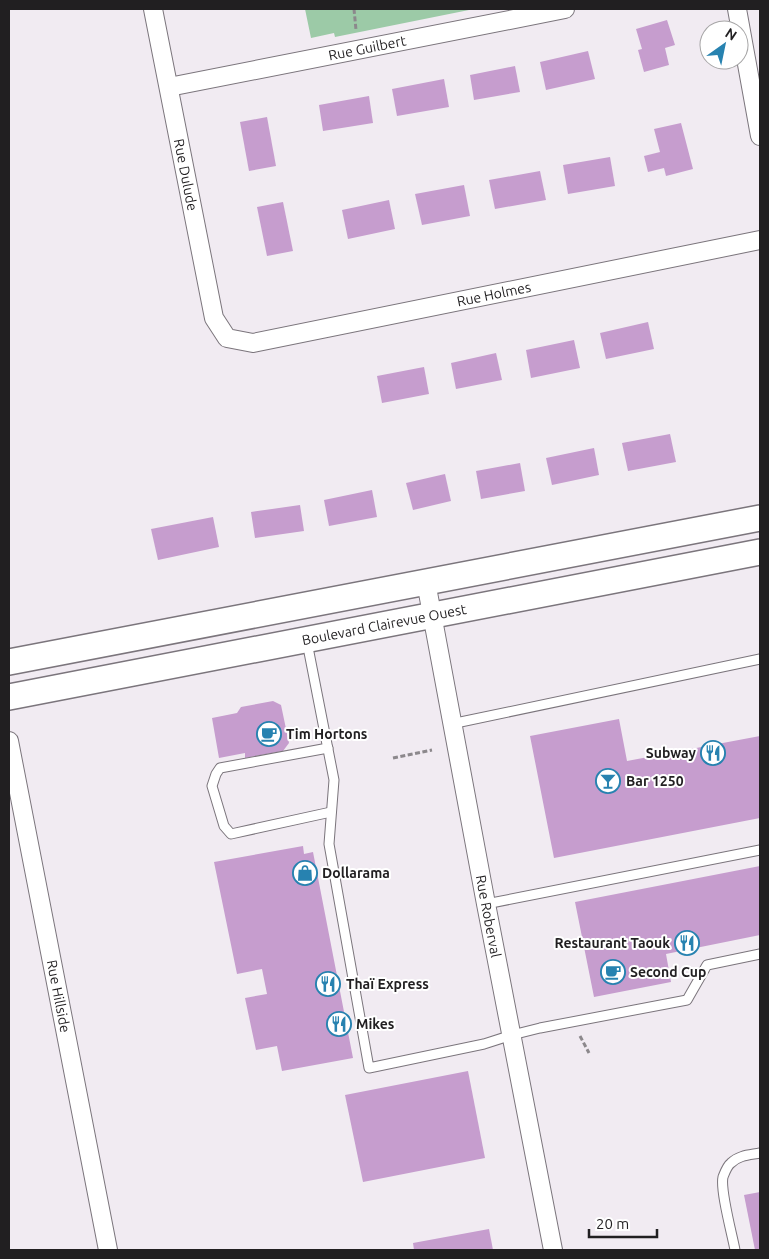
<svg xmlns="http://www.w3.org/2000/svg" width="769" height="1259" font-family="Ubuntu,sans-serif">
<style>
.green{fill:#9ccaa7}
.building{fill:#c69dce}
.lines{fill:none;stroke-linecap:round;stroke-linejoin:round}
.lane-casing{stroke:#7b757c;stroke-width:11}
.street-casing{stroke:#7b757c;stroke-width:20}
.secondary-casing{stroke:#7b757c;stroke-width:28}
.path{stroke:#8c888c;stroke-width:3;stroke-dasharray:5 2.5;stroke-linecap:butt}
.lane{stroke:#fff;stroke-width:9}
.street{stroke:#fff;stroke-width:18}
.secondary{stroke:#fff;stroke-width:25}
.labels{text-anchor:middle;dominant-baseline:central;stroke-width:4;stroke-linejoin:round;paint-order:stroke}
.street-label{font-size:14px;fill:#211f21;stroke:#fff}
.poi-label{font-size:14px;font-weight:bold;fill:#211f21;stroke:#fff;text-anchor:start}
</style>
<rect width="100%" height="100%" fill="#f1ebf2"/>
<polygon class="green" points="305,9 474,9 335,37 334,33 311,38"/>
<g class="building">
<polygon points="667,20 675,45 665,48 669,65 644,72 638,50 642,49 636,29"/>
<polygon points="588,51 595,79 546,90 540,62"/>
<polygon points="515,66 520,92 474,100 470,75"/>
<polygon points="444,79 449,107 397,116 392,89"/>
<polygon points="369,96 373,123 323,131 319,105"/>
<polygon points="267,117 276,166 249,171 240,122"/>
<polygon points="681,123 693,169 666,176 664,168 648,172 644,156 660,152 654,129"/>
<polygon points="610,157 615,186 568,194 563,165"/>
<polygon points="540,171 546,200 495,209 489,180"/>
<polygon points="464,185 470,216 422,225 415,194"/>
<polygon points="389,200 395,229 348,239 342,210"/>
<polygon points="283,202 293,251 267,256 257,207"/>
<polygon points="648,322 654,349 606,359 600,333"/>
<polygon points="574,340 580,368 531,378 526,350"/>
<polygon points="496,353 502,380 456,389 451,363"/>
<polygon points="424,367 429,394 382,403 377,376"/>
<polygon points="670,434 676,462 628,471 622,443"/>
<polygon points="594,448 599,475 552,485 546,458"/>
<polygon points="520,463 525,491 481,499 476,471"/>
<polygon points="445,474 451,501 413,510 406,483"/>
<polygon points="372,490 377,517 329,526 324,500"/>
<polygon points="300,505 304,531 255,538 251,512"/>
<polygon points="213,517 219,547 158,560 151,529"/>
<polygon points="273,701 281,705 289,743 283,751 245,758 245,753 219,758 212,718 237,713 241,707"/>
<polygon points="619,719 627,761 760,736 760,818 554,858 530,736"/>
<polygon points="303,846 304,854 313,852 353,1058 282,1071 277,1046 256,1050 245,998 267,994 262,969 237,974 214,862"/>
<polygon points="760,866 760,935 666,954 671,982 594,997 575,902"/>
<polygon points="468,1071 485,1158 363,1182 345,1095"/>
<polygon points="760,1192 760,1250 755,1250 744,1195"/>
<polygon points="489,1229 493,1250 414,1250 413,1243"/>
</g>
<g class="lines">
<defs>
<g id="lane">
<polyline points="307,642 334,780 329,844 369,1068 484,1044 512,1035 540,1028 687,1000 707,965 760,954"/>
<polyline points="451,724 760,659"/>
<polyline points="328,748 220,768 216,774 212,786 224,826 231,834 331,812"/>
<polyline points="486,904 760,850"/>
<path d="M735,1250C732,1234 720,1190 723,1177C725,1172 727,1166 731,1163C739,1155 750,1155 760,1153"/>
</g>
<g id="street">
<path id="s1" d="M153,9L214,318L227,338L253,343L760,240"/>
<polyline points="737,9 760,136"/>
<path id="s2" d="M169,87L565,9"/>
<path id="s3" d="M426,582L486,904L553,1250"/>
<path id="s4" d="M9,741L108,1250"/>
</g>
<g id="secondary">
<polyline points="9,662 760,518"/>
<path id="s5" d="M9,697L760,552"/>
</g>
</defs>
<use href="#lane" class="lane-casing"/>
<use href="#street" class="street-casing"/>
<use href="#secondary" class="secondary-casing"/>
<g class="path">
<polyline points="354,9 356,30"/>
<polyline points="393,758 432,750"/>
<polyline points="580,1036 589,1053"/>
</g>
<use href="#lane" class="lane"/>
<use href="#street" class="street"/>
<use href="#secondary" class="secondary"/>
</g>
<defs>
<symbol id="cafe-ring" viewBox="-11 -11 22 22"><circle r="9.5" fill="#fff" stroke="#2782b0" stroke-width="1.5"/><path d="M-5.5-4.5H6V0H3Q3 3.5 0 3.5H-2.5Q-5.5 3.5-5.5 0ZM3-3.2v2h1.7v-2ZM-6 4.5H4V6H-6Z" fill="#2782b0"/></symbol>
<symbol id="restaurant-ring" viewBox="-11 -11 22 22"><circle r="9.5" fill="#fff" stroke="#2782b0" stroke-width="1.5"/><path d="M-5-6h1v4h1v-4h1v4h1v-4h1v5L-1.5 .5V6h-2V.5L-5-1ZM5-6V6H3V1.5H1.5Q1.5-4 5-6Z" fill="#2782b0"/></symbol>
<symbol id="bar-ring" viewBox="-11 -11 22 22"><circle r="9.5" fill="#fff" stroke="#2782b0" stroke-width="1.5"/><path d="M-6-5H6L.8 .8V4.5H3.5V6h-7V4.5H-.8V.8Z" fill="#2782b0"/></symbol>
<symbol id="shop-ring" viewBox="-11 -11 22 22"><circle r="9.5" fill="#fff" stroke="#2782b0" stroke-width="1.5"/><path d="M-5-2.5h2.3a2.7 3.5 0 0 1 5.4 0H5L5.5 6h-11ZM-1.5-2.5h3a1.5 2.3 0 0 0-3 0Z" fill="#2782b0"/></symbol>
</defs>
<g fill-rule="evenodd">
<use href="#cafe-ring" x="255" y="720" width="28" height="28"/>
<use href="#restaurant-ring" x="699" y="739" width="28" height="28"/>
<use href="#bar-ring" x="594" y="767" width="28" height="28"/>
<use href="#shop-ring" x="291" y="859" width="28" height="28"/>
<use href="#restaurant-ring" x="673" y="929" width="28" height="28"/>
<use href="#cafe-ring" x="599" y="958" width="28" height="28"/>
<use href="#restaurant-ring" x="314" y="970" width="28" height="28"/>
<use href="#restaurant-ring" x="325" y="1010" width="28" height="28"/>
</g>
<g class="labels">
<g class="street-label">
<text stroke="none"><textPath href="#s2" startOffset="202">Rue Guilbert</textPath></text>
<text stroke="none"><textPath href="#s1" startOffset="169">Rue Dulude</textPath></text>
<text stroke="none"><textPath href="#s1" startOffset="611">Rue Holmes</textPath></text>
<text stroke="none"><textPath href="#s5" startOffset="382">Boulevard Clairevue Ouest</textPath></text>
<text stroke="none"><textPath href="#s3" startOffset="340">Rue Roberval</textPath></text>
<text stroke="none"><textPath href="#s4" startOffset="260">Rue Hillside</textPath></text>
</g>
<g class="poi-label">
<text x="286" y="734">Tim Hortons</text>
<text x="696" y="753" text-anchor="end">Subway</text>
<text x="626" y="781">Bar 1250</text>
<text x="322" y="873">Dollarama</text>
<text x="670" y="943" text-anchor="end">Restaurant Taouk</text>
<text x="630" y="972">Second Cup</text>
<text x="346" y="984">Thaï Express</text>
<text x="356" y="1024">Mikes</text>
</g>
</g>
<rect width="769" height="1259" fill="none" stroke="#211f21" stroke-width="20"/>
<g transform="translate(724 45) rotate(33)"><circle r="24" fill="#ffffff" stroke="#a6a5a6"/>
<path d="M0-4L9 19L0 12L-9 19Z" fill="#2782b0"/>
<text y="-8" font-size="14" font-weight="bold" text-anchor="middle" fill="#211f21">N</text>
</g>
<path d="M589 1229v8h68v-8" fill="none" stroke="#211f21" stroke-width="2.5"/>
<text x="596" y="1229" font-size="15" fill="#211f21" stroke="#ffffff" stroke-width="4" paint-order="stroke">20 m</text>
</svg>
